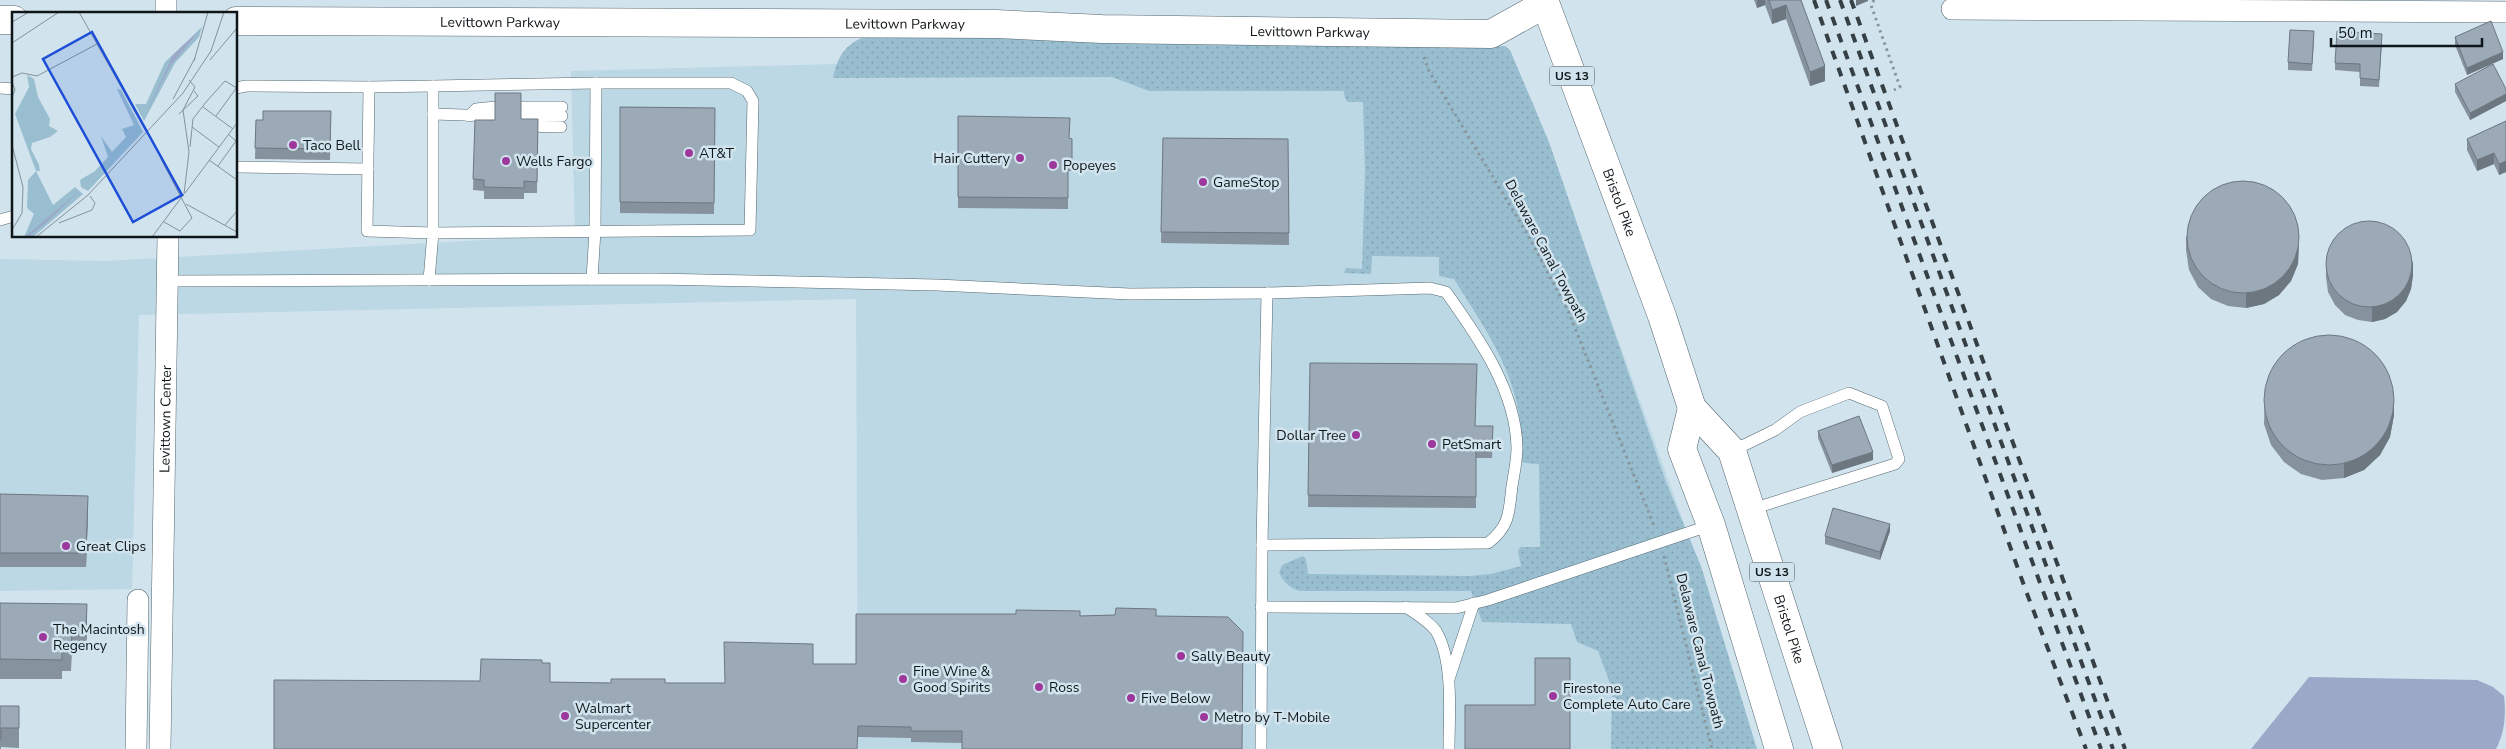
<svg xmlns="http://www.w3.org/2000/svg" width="2506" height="749" font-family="'Nunito Sans',sans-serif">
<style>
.built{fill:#bcd8e5}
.grass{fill:url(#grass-dots)}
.water{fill:#9ba8c8}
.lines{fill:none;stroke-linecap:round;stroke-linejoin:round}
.lane-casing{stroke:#54666e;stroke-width:12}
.street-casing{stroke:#54666e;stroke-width:22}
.primary-casing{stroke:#54666e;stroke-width:29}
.highway-casing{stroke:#54666e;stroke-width:29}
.path{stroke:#88969e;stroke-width:3;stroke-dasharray:2.5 4;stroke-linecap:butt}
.lane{stroke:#fff;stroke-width:11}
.street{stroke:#fff;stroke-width:21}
.primary{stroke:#fff;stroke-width:28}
.highway{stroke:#fff;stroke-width:28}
.rail{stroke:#363f44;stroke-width:4;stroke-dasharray:9 9;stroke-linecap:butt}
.wall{fill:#86929d}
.shaded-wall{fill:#6d7780}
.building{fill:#9caab7;stroke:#6d7780}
.poi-dot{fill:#9d379b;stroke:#d1e4ee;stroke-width:2}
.labels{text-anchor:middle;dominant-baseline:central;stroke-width:5;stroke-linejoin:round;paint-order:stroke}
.shield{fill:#d1e4ee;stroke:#495459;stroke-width:1}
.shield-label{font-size:12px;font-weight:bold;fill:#0f1619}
.street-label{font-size:14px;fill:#0f1619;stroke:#d1e4ee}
.poi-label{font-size:14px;fill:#0f1619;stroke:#d1e4ee;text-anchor:start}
.inset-road{fill:none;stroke:#839299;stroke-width:1}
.view{fill:#1d4ed8;fill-opacity:0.15;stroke:#1d4ed8;stroke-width:2.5}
.inset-edge{fill:none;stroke:#0f1619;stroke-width:2.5}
</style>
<defs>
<pattern id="grass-dots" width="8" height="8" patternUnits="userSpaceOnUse" patternTransform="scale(1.25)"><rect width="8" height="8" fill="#98bed0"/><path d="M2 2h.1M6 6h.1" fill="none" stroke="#82a3b2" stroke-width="1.8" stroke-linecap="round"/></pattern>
</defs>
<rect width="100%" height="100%" fill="#d1e4ee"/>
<polygon class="built" points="1505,46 1534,105 1691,543 1749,749 858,749 856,299 139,315 132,589 0,591 0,259 105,261 575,235 571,71"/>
<path class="grass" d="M873,34L1341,46H1505L1510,50L1549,142L1666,482L1701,566L1757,749H1611L1612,689L1598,651L1577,642L1571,624L1482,622L1471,591H1300C1289,588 1284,582 1279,573L1282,565L1303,556L1306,559L1308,574L1469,576L1491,574L1521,566L1518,551L1520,547H1540L1539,464L1525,463L1521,461C1527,387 1491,338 1454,279L1439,276V257L1372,256L1371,274L1344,273L1346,268L1362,269L1365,171L1363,102H1348L1345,99L1344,91H1149L1112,77L833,78C838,53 848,41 873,34Z"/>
<path class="water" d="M2309,677L2477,680L2493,687L2504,696C2506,715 2505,732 2496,749H2251Z"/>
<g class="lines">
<defs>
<g id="lane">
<polygon points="596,83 731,83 747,91 753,101 750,230 433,233 433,86"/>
<polyline points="0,88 14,89"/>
<polyline points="236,88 246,86 369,87"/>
<polyline points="521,107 562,107"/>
<polyline points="433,114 495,116"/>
<polyline points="469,116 476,109 495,107"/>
<polyline points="521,116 562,116"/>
<polyline points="523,126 561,127"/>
<polyline points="236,167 368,169"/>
<polyline points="0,220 14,216"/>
<polyline points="592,279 595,231 596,83"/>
<polyline points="429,280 433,233 367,231 369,87 433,86"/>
<path d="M167,281L656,279L937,285L1130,294L1267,293L1430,288L1446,292C1478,337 1516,390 1517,448C1517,460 1514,474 1512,486C1509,512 1510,526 1488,543L1262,545"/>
<polyline points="1732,451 1775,430 1800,412 1849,393 1882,406 1899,459 1895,464 1752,509"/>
<polyline points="1261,607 1456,608 1488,600 1711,525"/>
<path d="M1406,607C1416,614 1429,621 1436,631C1454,661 1449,715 1449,749"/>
<polyline points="1449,679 1474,603"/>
<polyline points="1261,749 1262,545 1267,293"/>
</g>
<g id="street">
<polyline points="166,0 166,14"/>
<polyline points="1952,9 2506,12"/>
<polyline points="136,749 138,600"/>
<path id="s1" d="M160,749L168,236"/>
</g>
<g id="primary">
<polyline points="0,20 14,20"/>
<path id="s2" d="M236,21L996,24L1102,29L1491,34L1545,4"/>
</g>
<g id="highway">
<path id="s3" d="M1544,0L1662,316L1692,408L1732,451L1828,749"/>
<polyline points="1692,408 1682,449 1711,525 1779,749"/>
</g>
</defs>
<use href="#lane" class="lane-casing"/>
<use href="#street" class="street-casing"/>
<use href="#primary" class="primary-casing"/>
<use href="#highway" class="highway-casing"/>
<g class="path">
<polyline points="1874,0 1871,5 1900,87 1894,90"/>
<polyline points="1424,57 1429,71 1529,237 1569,313 1655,528"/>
<polyline points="1664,556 1712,749"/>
</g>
<use href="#lane" class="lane"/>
<use href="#street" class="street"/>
<use href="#primary" class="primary"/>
<use href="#highway" class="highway"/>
<g class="rail">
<polyline points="1814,0 2026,591 2086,749"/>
<polyline points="1826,0 2101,749"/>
<polyline points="1840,0 2113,749"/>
<polyline points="1851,0 2125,749"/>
</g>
</g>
<g class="wall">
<polygon points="1754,0 1801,0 1825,81 1810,86 1786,19 1772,24 1765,5 1757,8"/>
<polygon points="2455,37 2503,59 2467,75 2455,45"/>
<polygon points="2314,39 2312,71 2288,70 2288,62"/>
<polygon points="2382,41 2379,87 2360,86 2360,72 2335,70 2335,63"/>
<polygon points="2455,84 2506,89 2506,101 2470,120 2455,92"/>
<polygon points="620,107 715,108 714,214 620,213"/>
<polygon points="331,111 330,160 255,159 256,120 263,120"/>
<polygon points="958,116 1072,139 1072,171 1068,171 1068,209 958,208"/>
<polygon points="521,119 538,119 537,193 524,193 524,199 484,199 484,191 473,190 475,120 495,120"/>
<polygon points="2506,121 2506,172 2499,175 2494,164 2477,171 2467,150 2467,139"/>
<polygon points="1163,138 1288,139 1289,245 1161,243"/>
<polygon points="2186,236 2299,246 2298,264 2291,281 2279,295 2264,304 2246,308 2228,306 2211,299 2198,287 2189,270 2186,250"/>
<polygon points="2326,263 2413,275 2411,289 2406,301 2397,312 2385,319 2372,322 2358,320 2345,315 2335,305 2328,292 2326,277"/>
<polygon points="1310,363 1476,426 1493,437 1492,458 1476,458 1476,508 1308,507"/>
<polygon points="2265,389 2394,415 2390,437 2380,455 2364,470 2344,478 2322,480 2301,474 2284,462 2271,445 2264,424"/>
<polygon points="1818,431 1873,460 1832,473 1818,438"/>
<polygon points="0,494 88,510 86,567 0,567"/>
<polygon points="1890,531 1880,560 1825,544 1825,536"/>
<polygon points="0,603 87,623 86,652 72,652 71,671 62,671 62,679 0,679"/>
<polygon points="1156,609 962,743 911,742 911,738 858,737 480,681 542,663 550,682 611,683 725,683 813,664 856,664 1080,616 1115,615"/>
<polygon points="0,706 19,706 19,748 1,747 1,749 0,749"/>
</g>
<g class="shaded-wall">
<polygon points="1757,0 1765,0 1765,5 1757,8"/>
<polygon points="1856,0 1868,0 1868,1 1856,6"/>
<polygon points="1786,5 1786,19 1772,24 1772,10"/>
<polygon points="2503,52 2503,59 2467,75 2467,68"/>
<polygon points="1825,66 1825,81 1810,86 1810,72"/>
<polygon points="2506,94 2506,101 2470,120 2470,113"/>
<polygon points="2494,153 2494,164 2477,171 2477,160"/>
<polygon points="2506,161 2506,172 2499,175 2499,164"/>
<polygon points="2299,232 2298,264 2291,281 2279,295 2264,304 2246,308 2246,294"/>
<polygon points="2413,261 2413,275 2411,289 2406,301 2397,312 2385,319 2372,322 2372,307"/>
<polygon points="2394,401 2394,415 2390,437 2380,455 2364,470 2344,478 2344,464"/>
<polygon points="1873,452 1873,460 1832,473 1832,465"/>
<polygon points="88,496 88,510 86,567 86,553"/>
<polygon points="1890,524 1890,531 1880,560 1880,552"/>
<polygon points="87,604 87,623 86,652 86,632"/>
</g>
<g class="building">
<polygon points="1769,0 1801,0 1825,66 1810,72 1786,5 1772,10"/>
<polygon points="2491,21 2503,52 2467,68 2455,37"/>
<polygon points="2290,30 2314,31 2312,64 2288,62"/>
<polygon points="2337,31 2382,34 2379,80 2360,78 2360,64 2335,63"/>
<polygon points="2493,64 2506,89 2506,94 2470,113 2455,84"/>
<polygon points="495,93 521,93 521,119 538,119 537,182 524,181 524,188 484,187 484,180 473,179 475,120 495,120"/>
<polygon points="620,107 715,108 714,203 620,202"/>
<polygon points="263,111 331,111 330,149 255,148 256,120 263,120"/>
<polygon points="958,116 1070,118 1069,138 1072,139 1072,160 1068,160 1068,198 958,197"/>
<polygon points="2506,121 2506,161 2499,164 2494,153 2477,160 2467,139"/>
<polygon points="1163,138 1288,139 1289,233 1161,232"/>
<circle cx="2243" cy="237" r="56"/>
<circle cx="2369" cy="264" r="43"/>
<circle cx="2329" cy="400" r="65"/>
<polygon points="1310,363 1477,364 1475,426 1493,426 1492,447 1476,447 1476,497 1308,495"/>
<polygon points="1859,416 1873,452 1832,465 1818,431"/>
<polygon points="0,494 88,496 86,553 0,553"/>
<polygon points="1833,508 1890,524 1880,552 1825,536"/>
<polygon points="0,603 87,604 86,632 72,632 71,651 62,651 62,660 0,659"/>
<polygon points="1116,608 1156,609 1156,616 1228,617 1243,632 1242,749 962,749 962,731 911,731 911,727 858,726 857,749 274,749 274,680 480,681 481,659 542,660 542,663 550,663 550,682 611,683 611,679 665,679 665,683 725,683 724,642 813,644 813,664 856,664 856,614 1016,614 1016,610 1080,611 1080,616 1115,615"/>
<polygon points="1535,658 1570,658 1570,749 1465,749 1465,705 1535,705"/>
<polygon points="0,706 19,706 19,728 1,728 1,739 0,739"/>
</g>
<g class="poi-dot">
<circle cx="293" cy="145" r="5"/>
<circle cx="689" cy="153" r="5"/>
<circle cx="1020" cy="158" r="5"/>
<circle cx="506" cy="161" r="5"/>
<circle cx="1053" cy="165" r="5"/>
<circle cx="1203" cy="182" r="5"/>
<circle cx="1356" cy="435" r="5"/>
<circle cx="1432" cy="444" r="5"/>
<circle cx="66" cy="546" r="5"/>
<circle cx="43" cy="637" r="5"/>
<circle cx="1181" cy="656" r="5"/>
<circle cx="903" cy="679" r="5"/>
<circle cx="1039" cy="687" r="5"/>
<circle cx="1553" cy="696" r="5"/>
<circle cx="1131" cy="698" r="5"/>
<circle cx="565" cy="716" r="5"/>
<circle cx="1204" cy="717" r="5"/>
</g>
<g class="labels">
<g class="shield">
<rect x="1549.5" y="66.5" width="45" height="19" rx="4"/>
<rect x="1749.5" y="562.5" width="45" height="19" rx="4"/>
</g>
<g class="shield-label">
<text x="1572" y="76">US 13</text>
<text x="1772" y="572">US 13</text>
</g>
<g class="street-label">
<text stroke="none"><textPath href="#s2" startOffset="264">Levittown Parkway</textPath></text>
<text stroke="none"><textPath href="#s2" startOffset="669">Levittown Parkway</textPath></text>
<text stroke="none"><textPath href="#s2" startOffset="1074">Levittown Parkway</textPath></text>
<text stroke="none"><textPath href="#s3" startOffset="216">Bristol Pike</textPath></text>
<text transform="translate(1546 251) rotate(62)">Delaware Canal Towpath</text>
<text stroke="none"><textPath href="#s1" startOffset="330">Levittown Center</textPath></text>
<text stroke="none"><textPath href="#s3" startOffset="680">Bristol Pike</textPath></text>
<text transform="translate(1700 651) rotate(76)">Delaware Canal Towpath</text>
</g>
<g class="poi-label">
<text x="303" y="145">Taco Bell</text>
<text x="699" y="153">AT&amp;T</text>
<text x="1010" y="158" text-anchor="end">Hair Cuttery</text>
<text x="516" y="161">Wells Fargo</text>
<text x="1063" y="165">Popeyes</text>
<text x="1213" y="182">GameStop</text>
<text x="1346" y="435" text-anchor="end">Dollar Tree</text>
<text x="1442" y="444">PetSmart</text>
<text x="76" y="546">Great Clips</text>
<text x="53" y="629">The Macintosh<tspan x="53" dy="16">Regency</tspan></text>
<text x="1191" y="656">Sally Beauty</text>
<text x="913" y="671">Fine Wine &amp;<tspan x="913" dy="16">Good Spirits</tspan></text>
<text x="1049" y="687">Ross</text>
<text x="1563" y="688">Firestone<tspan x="1563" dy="16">Complete Auto Care</tspan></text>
<text x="1141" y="698">Five Below</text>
<text x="575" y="708">Walmart<tspan x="575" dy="16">Supercenter</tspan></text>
<text x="1214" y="717">Metro by T-Mobile</text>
</g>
</g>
<g transform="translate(12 12)">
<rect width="225" height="225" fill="#d1e4ee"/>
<path d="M105,77L109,78L131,120L76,179L69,175L68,168L83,159L96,145L89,124L100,140L114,125L110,117L122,113Z" fill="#98bed0"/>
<path d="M24,159L41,193L63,175L71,182L21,225H12L22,202L15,196L16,168Z" fill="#98bed0"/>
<path d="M190,15L187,25L163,51L132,109L123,92H134L153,50ZM15,63L22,67L26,85L38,107L37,114L46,119L38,125L20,131L19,137L27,153L28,159H24L3,102L17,75Z" fill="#98bed0"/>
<path d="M189,17L158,54L133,104L161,43ZM67,179L36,209L16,225H13Z" fill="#9ba8c8"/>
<path class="inset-road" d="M67,0L135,121M0,10L17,0M0,31L47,0M198,48L225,16M182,49L196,0M0,65L10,61L25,64L85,32M0,70L3,78L0,85M161,87L183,46M191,95L221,117M167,102L186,84L182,79M204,104L225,75M180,115L207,135M0,133L11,175L10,201L0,218M178,135L181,107L194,90L213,69L225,76M149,147L180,206L168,219L152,210M197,148L225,168M206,154L224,129L216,122M173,181L225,111M174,192L225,220M47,211L80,198L83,191L78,184M213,213L225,199M24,225L76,183L171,81L199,39L212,0M140,225L172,182L177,140L171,98L183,75L177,68"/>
<path class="view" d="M80,20L170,183L121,210L31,47Z"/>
<rect width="225" height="225" class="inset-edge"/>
</g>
<path d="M2331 38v8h151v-8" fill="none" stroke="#0f1619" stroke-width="2.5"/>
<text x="2338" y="38" font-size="15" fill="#0f1619" stroke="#d1e4ee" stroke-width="4" paint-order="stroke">50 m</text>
</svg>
